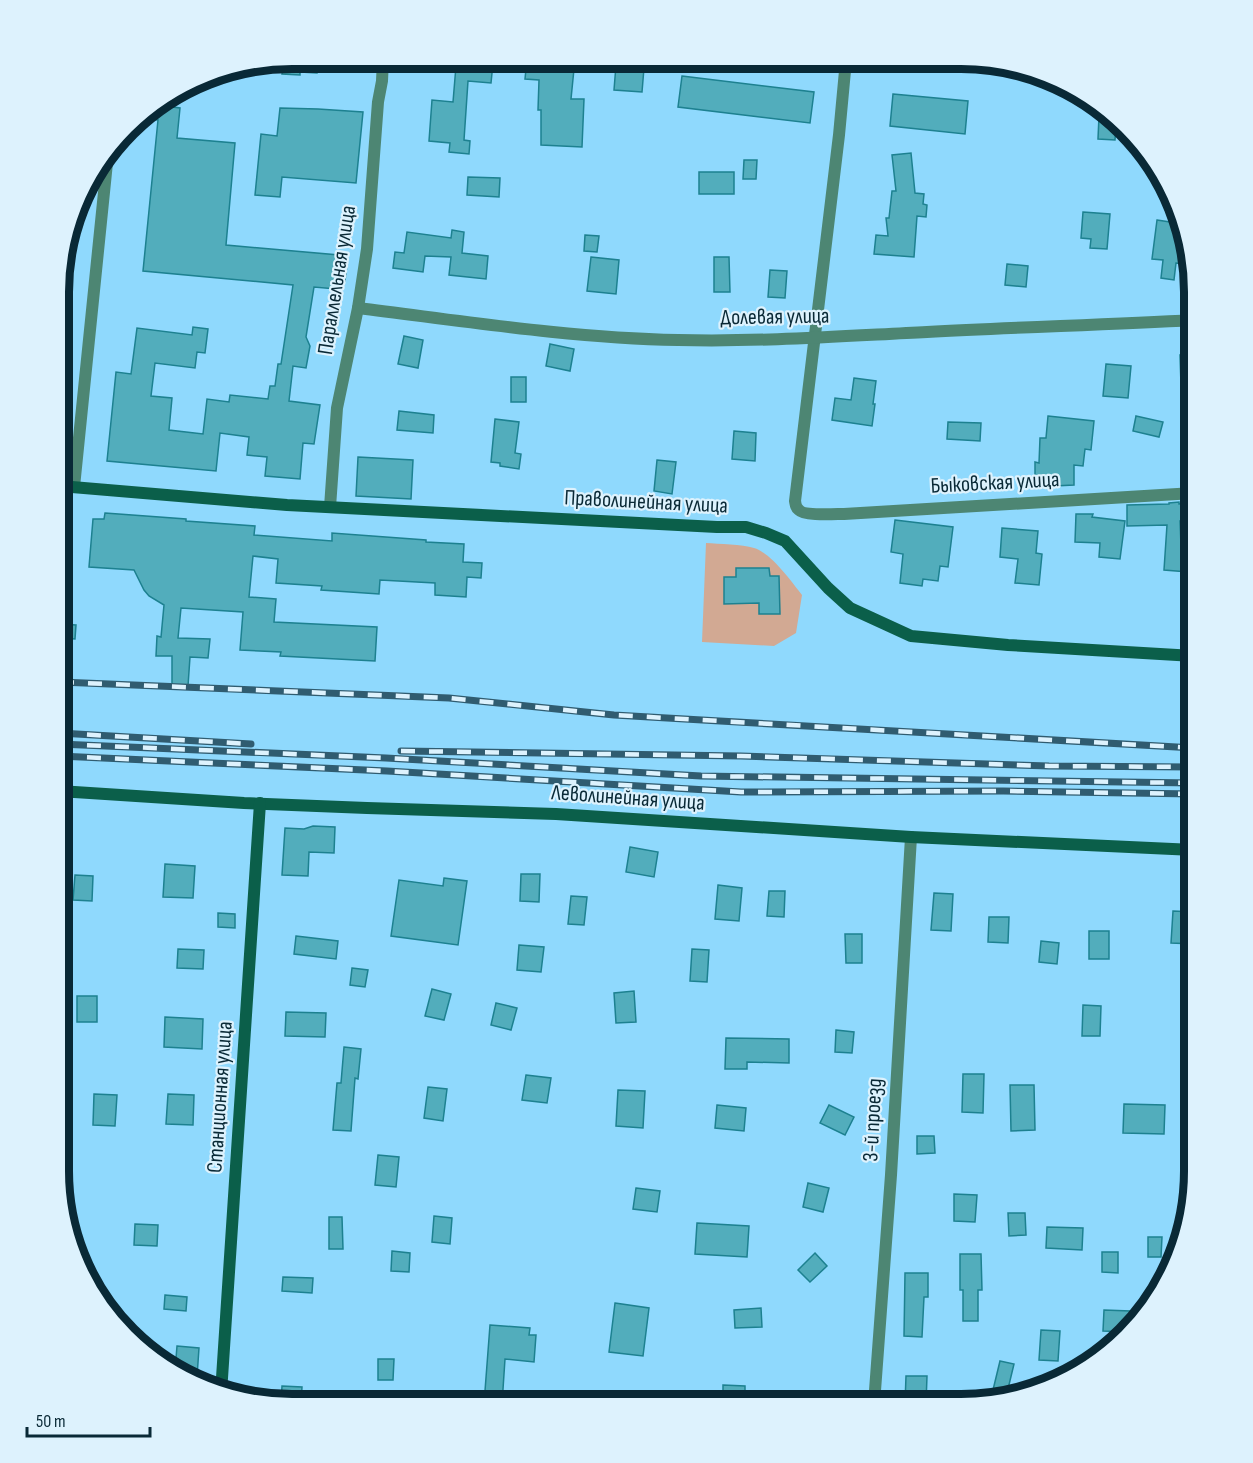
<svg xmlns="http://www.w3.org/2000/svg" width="1253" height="1463" font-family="'Sofia Sans Condensed',sans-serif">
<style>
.green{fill:#d2a993}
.building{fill:#52adbc;stroke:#1d8190;stroke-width:1.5}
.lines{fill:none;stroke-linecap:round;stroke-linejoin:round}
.minor{stroke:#4d8673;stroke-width:12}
.tertiary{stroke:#4d8673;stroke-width:12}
.secondary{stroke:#0b5f4a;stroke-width:12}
.rail-casing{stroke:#305c70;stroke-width:7}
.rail{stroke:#ddf2fd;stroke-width:4.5;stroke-dasharray:14;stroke-linecap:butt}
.labels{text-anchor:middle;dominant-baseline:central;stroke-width:4.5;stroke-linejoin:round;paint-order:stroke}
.street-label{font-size:22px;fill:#092936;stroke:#ddf2fd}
.rim{fill:none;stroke:#092936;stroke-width:8}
</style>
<rect width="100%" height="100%" fill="#8fd9fd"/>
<path class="green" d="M706,543C719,544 742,544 754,548C771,553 791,581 802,595L796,633L774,646L702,642Z"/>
<g class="building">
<polygon points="291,59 318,59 317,73 300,72 300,75 282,74 284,60"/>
<polygon points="461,59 490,59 489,70 492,73 491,83 468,81 464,140 470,141 469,154 449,152 450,143 429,141 432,100 453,102 456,66 460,67"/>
<polygon points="527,59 575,59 571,99 584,99 582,147 541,145 541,110 538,110 539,80 525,79"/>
<polygon points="616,65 644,68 642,92 614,90"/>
<polygon points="682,76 814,92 810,123 678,107"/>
<polygon points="893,94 968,101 965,134 890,126"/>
<polygon points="157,105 180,108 177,138 235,143 226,245 339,255 339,264 347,265 345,281 337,280 336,289 314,287 306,337 310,346 306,368 293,366 289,401 320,405 314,444 303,443 300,479 265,476 267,457 247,455 249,437 220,433 216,471 107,461 116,372 131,374 137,328 192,335 193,327 208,329 205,353 197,352 195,368 155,363 151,396 172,398 169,430 203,434 207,399 229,402 230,395 268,399 270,386 275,386 278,364 281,364 293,285 143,271 158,120 137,118"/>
<polygon points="280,108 318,109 363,112 356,183 282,177 280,197 255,195 261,134 277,136"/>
<polygon points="1099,116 1108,116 1116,125 1115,140 1098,139"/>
<polygon points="911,153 915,193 924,194 923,204 927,205 926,217 917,216 914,257 874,254 876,235 888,236 886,218 889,218 892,191 896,191 892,155"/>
<polygon points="744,160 757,160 756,179 743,179"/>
<rect x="699" y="172" width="35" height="22"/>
<polygon points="468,177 500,178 499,197 467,195"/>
<polygon points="1083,212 1110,214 1107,249 1090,248 1091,239 1081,238"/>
<polygon points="1157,220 1183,224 1186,231 1188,246 1186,264 1176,263 1174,280 1161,278 1163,260 1152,259"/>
<polygon points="452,230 464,232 462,253 488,256 486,279 449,275 451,257 425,256 423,272 393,268 395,252 404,253 407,232 451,238"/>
<polygon points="585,235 599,236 597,252 584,251"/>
<polygon points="591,257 619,260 616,294 587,291"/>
<polygon points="714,257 729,257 730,292 714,292"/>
<polygon points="1007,264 1028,266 1026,287 1005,285"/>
<polygon points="770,270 787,271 785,298 768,297"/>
<polygon points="404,336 423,340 418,368 398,364"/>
<polygon points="550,344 574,349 570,371 546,366"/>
<polygon points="1194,354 1194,385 1181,385 1180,355"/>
<polygon points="1106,364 1131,366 1128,398 1103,396"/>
<rect x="511" y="377" width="15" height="25"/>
<polygon points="854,378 876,381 873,404 875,404 872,426 832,420 835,398 851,400"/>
<polygon points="399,411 434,415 433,433 397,430"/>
<polygon points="1048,416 1094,421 1091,450 1085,449 1083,466 1074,465 1074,485 1054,486 1054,487 1035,487 1035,462 1039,463 1040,438 1046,438"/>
<polygon points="1136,416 1163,422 1159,437 1133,431"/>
<polygon points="495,419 519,422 515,453 521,454 519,469 500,466 500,463 491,462"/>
<polygon points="948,422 981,423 980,441 947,439"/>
<polygon points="734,431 756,433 755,461 732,459"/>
<polygon points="358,457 413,460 411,499 356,496"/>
<polygon points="657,460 676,462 672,494 654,491"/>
<polygon points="1179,502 1179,504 1194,503 1194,520 1180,521 1181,545 1190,546 1188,572 1164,570 1167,525 1127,526 1127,505 1169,504 1169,503"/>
<polygon points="105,513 186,519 186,521 255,526 254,535 332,541 332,533 426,540 426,542 464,544 463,562 482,563 481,578 467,577 466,597 435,595 435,583 380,580 379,594 321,590 322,586 276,583 278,559 253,556 249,597 276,599 274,622 377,627 375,661 280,656 281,652 240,650 243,612 181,608 178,638 210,639 208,658 190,657 188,686 172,685 172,656 156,656 157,636 161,637 164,605 149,596 144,590 134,570 89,567 93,519 104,519"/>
<polygon points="1076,514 1093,514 1092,517 1125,521 1120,559 1099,557 1100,543 1075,542"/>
<polygon points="895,520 953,527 948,567 940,566 938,581 923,579 922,586 900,583 903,554 891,552"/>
<polygon points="1002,528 1038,531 1036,553 1042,554 1039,585 1015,583 1018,559 1000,557"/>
<polygon points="736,568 769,568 770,576 779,576 780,614 759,614 759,603 724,604 724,577 736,577"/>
<polygon points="60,624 76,625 75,639 60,638"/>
<polygon points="313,826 335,827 334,853 309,852 308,876 282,875 285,828 304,829"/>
<polygon points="630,847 658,852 654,877 626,872"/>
<polygon points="165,864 195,866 193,898 163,897"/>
<polygon points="521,874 540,874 539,902 520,901"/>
<polygon points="75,875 93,876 92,901 73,900"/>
<polygon points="444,878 467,881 458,945 391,936 399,880 443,886"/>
<polygon points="718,885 742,888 739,921 715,919"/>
<polygon points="769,891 785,891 784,917 767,916"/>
<polygon points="934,893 953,894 951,931 931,930"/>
<polygon points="571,896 587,897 584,925 568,924"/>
<polygon points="1173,911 1194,912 1194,944 1171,943"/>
<polygon points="218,913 235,914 235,928 218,927"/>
<polygon points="989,917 1009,917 1008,943 988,942"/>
<rect x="1089" y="931" width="20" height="28"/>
<polygon points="845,934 862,934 862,963 846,963"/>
<polygon points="296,936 338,941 336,959 294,954"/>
<polygon points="1041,941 1059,943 1057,964 1039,962"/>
<polygon points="519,945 544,947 541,972 517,970"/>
<polygon points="178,949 204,950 203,969 177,968"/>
<polygon points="692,949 709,950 707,982 690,981"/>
<polygon points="352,968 368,970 365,987 350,985"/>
<polygon points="432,989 451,994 444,1020 425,1016"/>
<polygon points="634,991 636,1022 616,1023 614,993"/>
<rect x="77" y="996" width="20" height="26"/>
<polygon points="496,1003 517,1008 511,1030 491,1025"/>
<polygon points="1083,1005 1101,1006 1100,1036 1082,1036"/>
<polygon points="286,1012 326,1013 325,1037 285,1036"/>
<polygon points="165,1017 203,1019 202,1049 164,1047"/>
<polygon points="836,1030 854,1032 852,1053 835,1052"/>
<polygon points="726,1038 789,1039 789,1063 747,1062 747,1069 725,1069"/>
<polygon points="344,1047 361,1049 358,1079 355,1078 351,1131 333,1130 337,1083 341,1083"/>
<polygon points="963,1074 984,1074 983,1113 962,1112"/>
<polygon points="526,1075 551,1078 547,1103 522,1100"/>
<polygon points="1010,1085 1034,1085 1035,1130 1011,1131"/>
<polygon points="428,1087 447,1089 443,1121 424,1118"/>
<polygon points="618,1090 645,1091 643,1128 616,1126"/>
<polygon points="94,1094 117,1095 115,1126 93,1125"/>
<polygon points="168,1094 194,1095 193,1125 166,1124"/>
<polygon points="1124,1104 1165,1105 1164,1134 1123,1133"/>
<polygon points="717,1105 746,1108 744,1131 715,1128"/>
<polygon points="829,1105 854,1117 845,1135 820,1123"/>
<polygon points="917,1136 934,1136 935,1153 917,1154"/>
<polygon points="378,1155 399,1157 396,1187 375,1185"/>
<polygon points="808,1183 829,1188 823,1212 803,1207"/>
<polygon points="636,1188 660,1191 657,1212 633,1209"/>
<polygon points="954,1194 977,1195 975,1222 954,1221"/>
<polygon points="1008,1213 1025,1213 1026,1235 1009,1236"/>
<polygon points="434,1216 452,1218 450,1244 432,1242"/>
<polygon points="329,1217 342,1217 343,1249 329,1249"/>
<polygon points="697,1223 749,1226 747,1257 695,1254"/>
<polygon points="135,1224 158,1225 157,1246 134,1245"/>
<polygon points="1047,1227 1083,1228 1082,1250 1046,1248"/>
<polygon points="1148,1237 1162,1237 1161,1257 1148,1257"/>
<polygon points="392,1251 410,1253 409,1272 391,1271"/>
<polygon points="1102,1252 1118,1252 1118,1273 1102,1272"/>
<polygon points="815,1253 827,1266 810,1282 798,1270"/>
<polygon points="960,1254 981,1254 982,1290 978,1290 978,1321 963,1321 963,1290 960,1290"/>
<polygon points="905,1273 928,1273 928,1297 924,1297 922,1337 904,1336"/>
<polygon points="283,1277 313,1278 312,1293 282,1291"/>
<polygon points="165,1295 187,1297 186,1311 164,1309"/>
<polygon points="615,1303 649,1308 643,1356 609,1352"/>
<polygon points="761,1308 762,1327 735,1328 734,1310"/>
<polygon points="1104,1310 1130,1311 1129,1332 1103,1331"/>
<polygon points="490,1325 530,1328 529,1335 536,1335 534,1362 505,1359 502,1404 484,1404"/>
<polygon points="1041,1330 1060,1331 1058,1361 1039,1360"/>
<polygon points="177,1346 199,1348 197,1377 183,1375 175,1371"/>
<polygon points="378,1359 394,1359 393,1380 378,1380"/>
<polygon points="1000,1361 1014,1364 1007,1393 993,1390"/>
<polygon points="906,1376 927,1376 926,1404 905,1404"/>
<polygon points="723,1385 745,1386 745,1404 723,1404"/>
<polygon points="282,1386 302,1387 301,1404 281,1404"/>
</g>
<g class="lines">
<g class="minor">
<path d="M846,60L839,135L795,501C796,505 795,507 799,510C804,516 835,514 844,514L1194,493"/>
<path d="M358,308C464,321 571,338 678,340C761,342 844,336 927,332C1016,327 1105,325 1194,320"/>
<polyline points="330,507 337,408 358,308 367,249 378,102 382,81 383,59"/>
<polyline points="874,1404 891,1175 911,837"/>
</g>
<polyline class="tertiary" points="74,487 108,153"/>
<g class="secondary">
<polyline points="60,486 287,505 717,527 746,527 766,533 785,541 828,588 850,608 911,636 1008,645 1194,656"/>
<polyline points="59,791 244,803 367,808 556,814 911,837 1194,850"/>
<polyline points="221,1393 260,803"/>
</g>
<defs>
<g id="rail">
<polyline points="60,682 449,698 614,715 1194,748"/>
<polyline points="59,733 251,744"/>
<polyline points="59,744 386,758 701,776 1194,783"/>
<polyline points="401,751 741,756 1049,766 1194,767"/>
<polyline points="59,756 387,771 741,792 1003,791 1194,794"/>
</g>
</defs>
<use href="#rail" class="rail-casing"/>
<use href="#rail" class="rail"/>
</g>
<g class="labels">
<g class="street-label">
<text transform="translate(337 280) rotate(-81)">Параллельная улица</text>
<text transform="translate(775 317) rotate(-1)">Долевая улица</text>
<text transform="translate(995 483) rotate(-3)">Быковская улица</text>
<text transform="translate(646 502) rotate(3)">Праволинейная улица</text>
<text transform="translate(628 798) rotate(4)">Леволинейная улица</text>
<text transform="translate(220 1097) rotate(-86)">Станционная улица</text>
<text transform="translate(873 1120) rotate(-87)">3-й проезд</text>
</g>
</g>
<path d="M0 0H1253V1463H0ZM292 69H961A223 223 0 0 1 1184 292V1171A223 223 0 0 1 961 1394H292A223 223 0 0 1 69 1171V292A223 223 0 0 1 292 69Z" fill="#ddf2fd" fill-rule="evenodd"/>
<path class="rim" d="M292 69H961A223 223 0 0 1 1184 292V1171A223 223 0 0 1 961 1394H292A223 223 0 0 1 69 1171V292A223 223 0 0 1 292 69Z"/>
<path d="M27 1427v9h123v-9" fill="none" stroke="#092936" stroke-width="3"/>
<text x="36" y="1427" font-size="18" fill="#092936" stroke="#ddf2fd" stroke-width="4.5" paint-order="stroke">50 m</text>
</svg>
